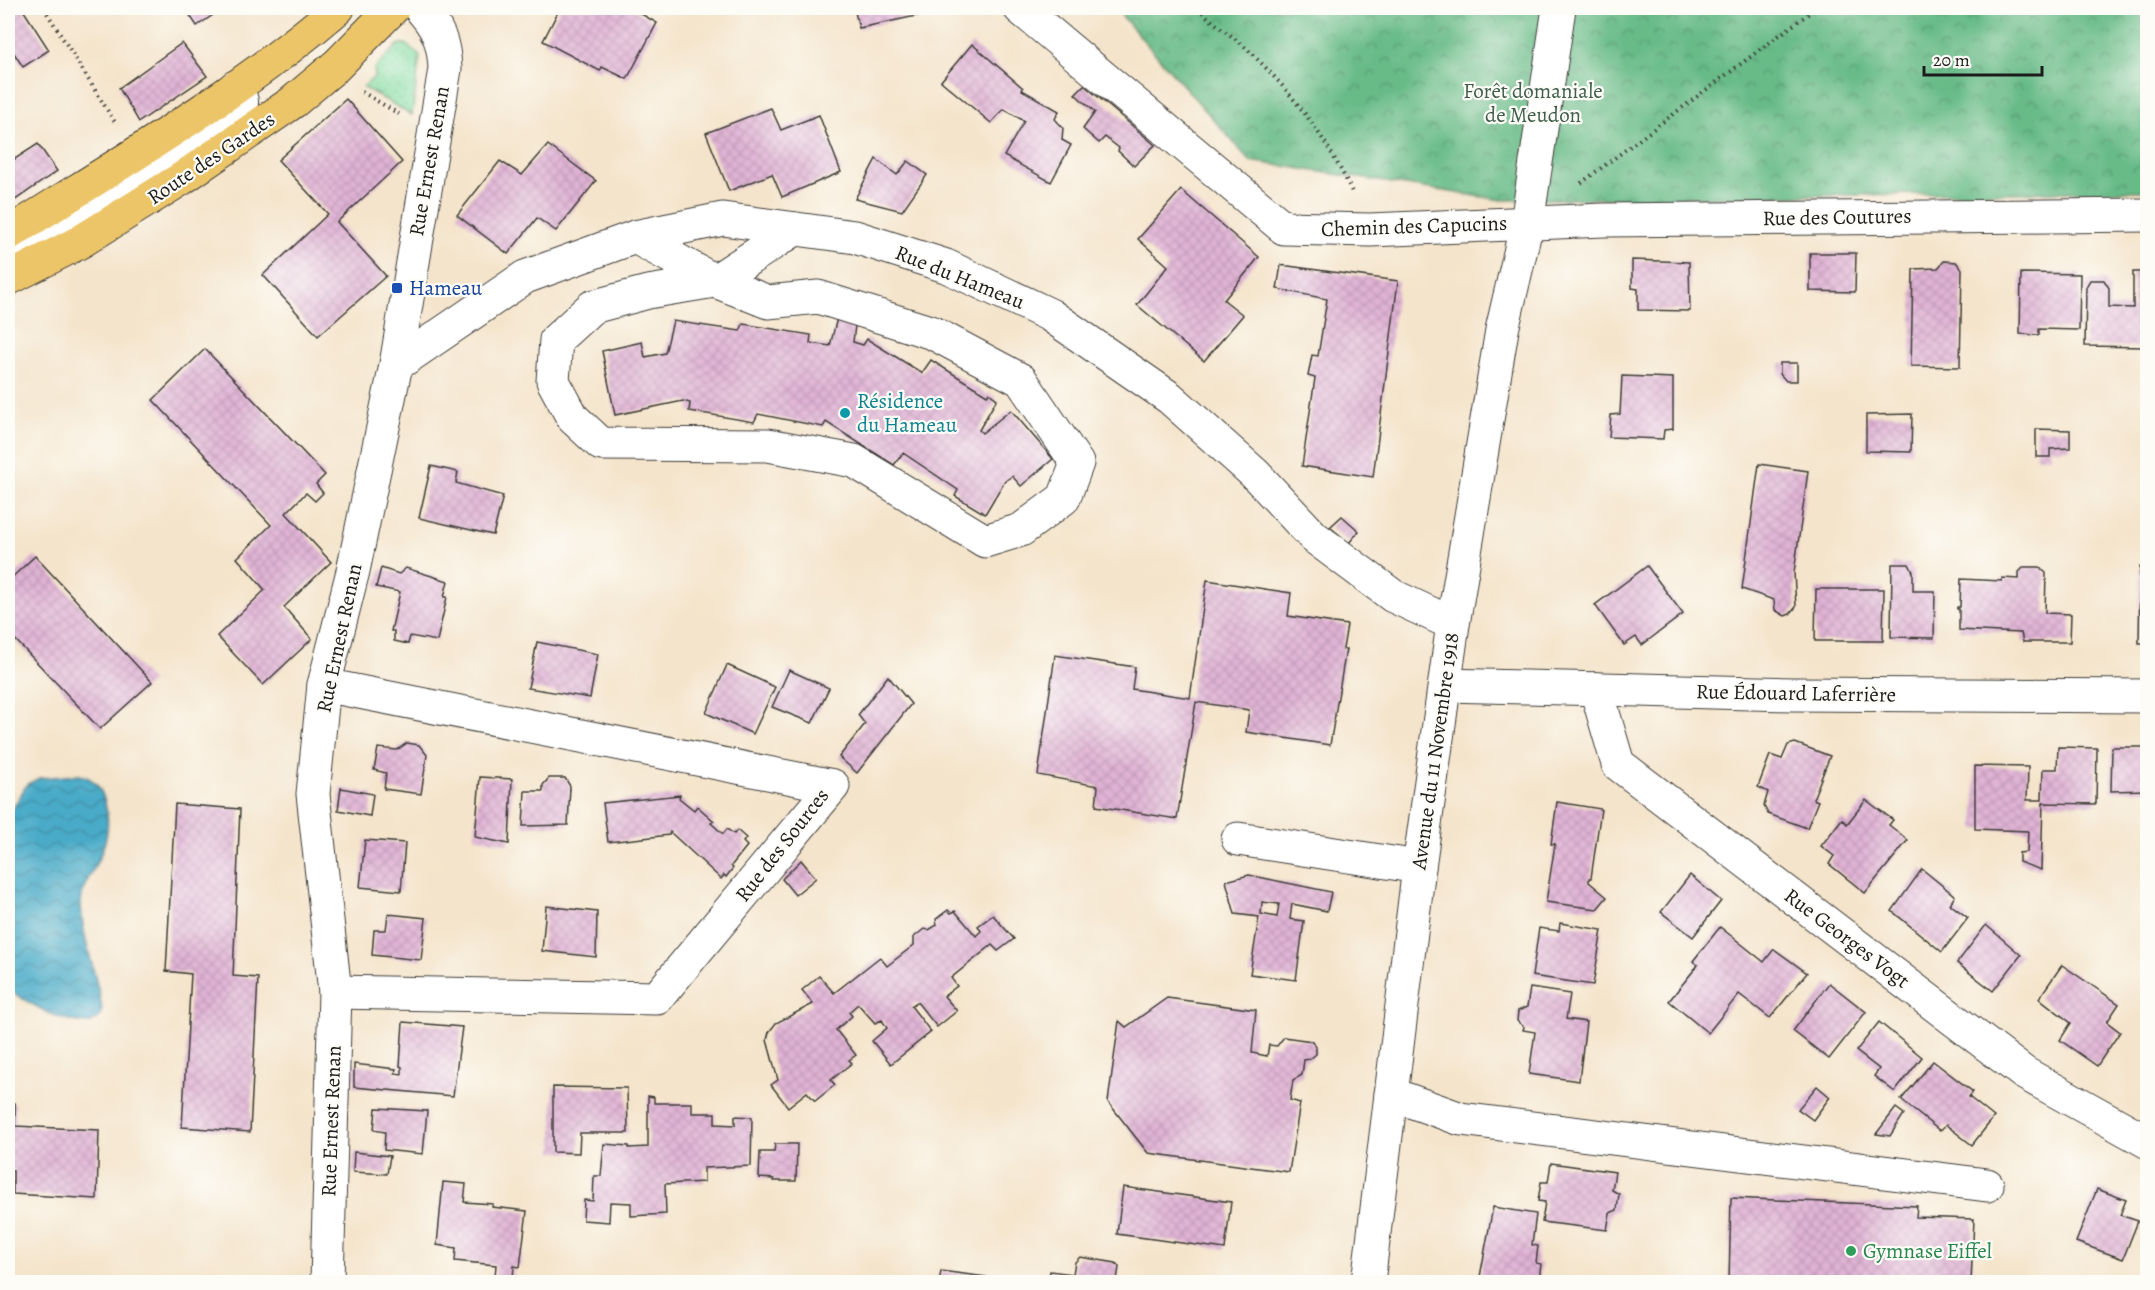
<svg xmlns="http://www.w3.org/2000/svg" width="2155" height="1290" font-family="Alegreya,serif">
<style>
.grass{fill:url(#grass-dots);stroke:#4e7c5e;stroke-width:1.5}
.forest{fill:url(#forest-crowns);stroke:#426c52;stroke-width:1.5}
.water{fill:url(#water-waves);stroke:#326472;stroke-width:1.5}
.building{fill:url(#building-cross-hatch);fill-rule:evenodd}
.lines{fill:none;stroke-linecap:round;stroke-linejoin:round}
.minor-casing{stroke:#3c3a36;stroke-width:35}
.major-casing{stroke:#3c3a36;stroke-width:35}
.path{stroke:#3c3a36;stroke-width:4;stroke-dasharray:1.5 4.5;stroke-linecap:butt}
.minor{stroke:#fff;stroke-width:33}
.major{stroke:#edc569;stroke-width:33}
.transit-dot{fill:#1a4fb4;stroke:#fdfcf7;stroke-width:2}
.culture-dot{fill:#0f9aa8;stroke:#fdfcf7;stroke-width:2}
.leisure-dot{fill:#2e9e5b;stroke:#fdfcf7;stroke-width:2}
.labels{text-anchor:middle;dominant-baseline:central;stroke-width:4.5;stroke-linejoin:round;paint-order:stroke}
.park-label{font-size:21px;fill:#3f5f4b;stroke:#fdfcf7}
.street-label{font-size:21px;fill:#1c1c1c;stroke:#fdfcf7}
.transit-label{font-size:21px;fill:#164399;stroke:#fdfcf7;text-anchor:start}
.culture-label{font-size:21px;fill:#0d838f;stroke:#fdfcf7;text-anchor:start}
.leisure-label{font-size:21px;fill:#27864d;stroke:#fdfcf7;text-anchor:start}
</style>
<defs>
<pattern id="grass-dots" width="8" height="8" patternUnits="userSpaceOnUse" patternTransform="scale(1.5)"><rect width="8" height="8" fill="#81dba1"/><path d="M2 2h.1M6 6h.1" fill="none" stroke="#6fbb8a" stroke-width="1.8" stroke-linecap="round"/></pattern>
<pattern id="forest-crowns" width="20" height="18" patternUnits="userSpaceOnUse" patternTransform="scale(1.5)"><rect width="20" height="18" fill="#68bb87"/><path d="M2 6a3 3 0 1 1 6 0M12 15a3 3 0 1 1 6 0" fill="none" stroke="#55976e"/></pattern>
<pattern id="water-waves" width="16" height="10" patternUnits="userSpaceOnUse" patternTransform="scale(1.5)"><rect width="16" height="10" fill="#49abc8"/><path d="M0 5q4-4 8 0t8 0" fill="none" stroke="#3c8aa2"/></pattern>
<pattern id="building-cross-hatch" width="8" height="8" patternUnits="userSpaceOnUse" patternTransform="scale(1.5)"><rect width="8" height="8" fill="#e0b3d5"/><path d="M0 0l8 8M0 8l8-8" fill="none" stroke="#c099b6"/></pattern>
</defs>
<rect width="100%" height="100%" fill="#fdfcf7"/>
<filter id="ink" filterUnits="userSpaceOnUse"><feTurbulence type="fractalNoise" baseFrequency=".0167" numOctaves="2"/><feDisplacementMap in="SourceGraphic" scale="12" xChannelSelector="R" yChannelSelector="G"/><feConvolveMatrix kernelMatrix="1 2 1 2 8 2 1 2 1" color-interpolation-filters="sRGB"/></filter>
<filter id="wash" filterUnits="userSpaceOnUse"><feTurbulence type="fractalNoise" baseFrequency=".008" numOctaves="4" result="noise"/><feDisplacementMap in="SourceGraphic" scale="24" xChannelSelector="R" yChannelSelector="G"/><feGaussianBlur stdDeviation="1.35" result="paint"/><feColorMatrix in="noise" values="0 0 0 0 0 0 0 0 0 0 0 0 0 0 0 0 0 1.4 0 .05"/><feComposite in="paint" operator="in"/></filter>
<g filter="url(#wash)">
<rect width="100%" height="100%" fill="#f4e4cb"/>
<polygon class="grass" points="402,44 406,44 420,56 412,115 363,87 375,76 374,69 398,45"/>
<polygon class="forest" points="1115,8 2147,8 2147,191 1502,200 1250,161"/>
<path class="water" d="M79,775C93,777 100,786 104,799C112,826 106,846 93,870C87,881 81,891 81,904C82,940 97,974 102,1009L100,1016L91,1023C58,1023 36,1006 8,990V817L27,784L40,778Z"/>
<g id="blocks">
<g class="building">
<polygon points="8,8 22,8 49,50 23,67 8,44"/>
<polygon points="185,8 223,8 197,26"/>
<polygon points="560,8 631,8 657,23 627,79 602,67 600,71 543,41"/>
<polygon points="812,8 838,8 838,9 813,13"/>
<polygon points="854,8 920,8 921,15 859,28"/>
<polygon points="182,43 207,76 139,122 119,88"/>
<polygon points="972,44 1023,88 1022,90 1059,111 1055,119 1063,128 1062,140 1071,145 1051,182 1004,156 1024,121 1004,109 991,123 941,81"/>
<polygon points="1084,85 1155,145 1134,166 1118,151 1119,148 1105,137 1099,143 1083,129 1095,112 1075,94"/>
<polygon points="346,99 402,162 337,222 386,276 318,336 263,275 328,214 278,160"/>
<polygon points="771,108 781,130 819,115 841,172 782,197 772,174 729,191 706,133"/>
<polygon points="38,144 57,171 8,205 8,156 12,153 15,159"/>
<polygon points="548,145 596,181 556,231 537,218 508,254 457,215 500,161 522,175"/>
<polygon points="876,159 897,175 908,161 927,175 902,211 855,199"/>
<polygon points="1181,190 1259,257 1224,300 1243,315 1204,361 1137,305 1168,266 1138,239"/>
<polygon points="1810,253 1856,253 1855,292 1810,291"/>
<polygon points="1632,260 1689,262 1690,311 1638,310 1638,289 1632,288"/>
<polygon points="1944,261 1956,262 1962,269 1960,367 1911,366 1913,269 1938,268"/>
<polygon points="1281,265 1398,281 1373,477 1302,466 1315,378 1308,376 1312,355 1318,356 1327,299 1277,289"/>
<polygon points="2133,272 2148,272 2145,347 2085,346 2086,287 2090,280 2104,280 2109,288 2109,307 2133,308"/>
<polygon points="2021,273 2080,274 2079,330 2039,329 2039,335 2020,334"/>
<polygon points="838,314 856,317 853,342 863,345 867,339 922,373 931,360 987,395 989,393 997,399 979,430 982,433 1011,410 1053,459 1021,486 1012,476 1004,482 985,514 955,496 958,490 903,453 894,465 826,422 823,427 758,414 754,422 689,411 690,403 683,401 615,415 602,351 642,342 645,357 665,353 673,321 740,331 743,324 811,335 810,343 830,346"/>
<polygon points="205,349 325,475 316,484 323,493 315,501 306,493 286,513 331,562 284,607 312,639 263,685 217,636 265,590 237,558 271,525 153,400"/>
<polygon points="1780,363 1797,363 1797,381 1786,381 1780,374"/>
<polygon points="1622,376 1673,378 1673,429 1664,430 1663,439 1609,437 1611,415 1620,414"/>
<polygon points="1912,414 1911,452 1866,451 1866,415"/>
<polygon points="2036,429 2070,430 2070,448 2050,449 2050,457 2036,457"/>
<polygon points="1759,464 1808,471 1794,573 1796,607 1790,614 1785,616 1775,610 1774,600 1742,589"/>
<polygon points="431,466 458,472 456,483 503,496 493,535 419,518"/>
<polygon points="1342,516 1359,531 1349,543 1330,527"/>
<polygon points="35,556 152,682 100,729 8,632 8,581"/>
<polygon points="1892,564 1909,564 1913,572 1913,591 1935,591 1934,638 1891,637"/>
<polygon points="1647,566 1683,614 1642,645 1636,637 1624,645 1595,605"/>
<polygon points="2024,567 2039,567 2046,573 2045,613 2071,614 2070,642 2023,642 2021,633 1959,630 1959,609 1957,609 1957,607 1960,607 1961,579 2002,581 2002,578 2019,579 2019,572"/>
<polygon points="2140,567 2148,567 2148,643 2139,643"/>
<polygon points="381,568 399,574 406,568 448,581 444,597 447,597 437,641 410,636 408,644 394,641 394,631 391,631 400,592 376,587"/>
<polygon points="1207,580 1291,593 1288,616 1347,625 1343,649 1346,649 1330,745 1246,732 1249,710 1196,702 1177,819 1096,806 1098,786 1038,775 1055,655 1135,667 1132,689 1190,698"/>
<polygon points="1816,589 1884,589 1883,641 1815,641"/>
<polygon points="537,642 598,654 590,698 528,688"/>
<polygon points="727,665 775,687 753,734 706,713"/>
<polygon points="789,670 829,688 812,723 772,707"/>
<polygon points="888,676 911,704 857,773 839,757 865,724 858,715"/>
<polygon points="407,743 419,745 427,755 421,794 384,789 386,773 374,770 378,748 397,750"/>
<polygon points="1795,743 1830,756 1813,799 1818,801 1807,828 1768,814 1764,806 1768,792 1758,787 1770,755 1782,759 1788,745"/>
<polygon points="2058,747 2097,748 2096,804 2043,803 2041,870 2019,862 2019,853 2027,852 2028,831 1975,829 1975,766 2028,767 2027,800 2042,800 2043,769 2057,769"/>
<polygon points="2112,747 2148,747 2148,790 2111,791"/>
<polygon points="480,777 512,779 509,844 475,837"/>
<polygon points="549,778 565,778 570,786 568,825 523,826 525,791 543,791 543,785"/>
<polygon points="341,788 373,794 370,816 338,810"/>
<polygon points="680,795 679,798 694,810 697,806 714,821 711,823 723,834 727,829 734,834 737,830 746,838 743,842 747,846 731,866 733,868 726,877 724,875 721,879 670,832 669,835 608,842 603,803"/>
<polygon points="1866,800 1893,820 1889,825 1908,840 1865,893 1829,864 1834,856 1821,846 1842,819 1847,824"/>
<polygon points="1557,802 1601,809 1591,878 1589,878 1589,882 1607,897 1597,909 1546,902 1555,844 1551,844"/>
<polygon points="175,804 240,809 233,976 258,978 250,1132 182,1127 191,974 166,971"/>
<polygon points="365,840 405,843 401,891 360,887"/>
<polygon points="801,860 816,878 795,895 782,879"/>
<polygon points="1922,869 1955,896 1950,904 1968,918 1942,952 1892,911"/>
<path d="M1249,875L1331,892L1327,911L1292,904L1290,919L1304,921L1296,980L1250,974L1259,917L1235,914L1226,881ZM1262,902L1279,904L1277,917L1261,914Z"/>
<polygon points="1690,875 1721,901 1693,937 1661,912"/>
<polygon points="546,906 597,912 596,957 542,951"/>
<polygon points="948,910 951,913 955,911 976,936 981,931 978,926 993,915 1014,939 998,951 992,945 951,978 957,986 944,996 957,1011 937,1027 917,1002 911,1006 931,1032 891,1064 872,1041 887,1028 882,1020 875,1023 858,1004 849,1012 852,1016 836,1030 856,1055 849,1060 852,1063 831,1080 835,1085 815,1101 807,1092 788,1107 771,1085 778,1080 767,1040 769,1032 776,1023 813,1004 802,990 819,976 834,993 880,957 887,966 914,945 914,937 924,929 929,930 937,925 936,919"/>
<polygon points="388,914 426,918 421,960 372,955 374,930 386,930"/>
<polygon points="1560,923 1602,930 1593,985 1532,976 1539,928 1559,931"/>
<polygon points="1986,925 2021,955 1993,991 1957,963"/>
<polygon points="1720,927 1764,962 1774,949 1807,973 1770,1018 1739,994 1708,1033 1669,1001 1698,965 1693,961"/>
<polygon points="2062,965 2119,1004 2107,1022 2120,1032 2097,1066 2060,1040 2071,1023 2039,998"/>
<polygon points="1829,983 1866,1012 1829,1059 1793,1031"/>
<polygon points="1530,988 1570,994 1566,1019 1586,1022 1579,1081 1529,1074 1535,1032 1523,1030 1524,1027 1517,1021 1518,1011 1527,1007"/>
<polygon points="1167,998 1256,1010 1252,1053 1267,1056 1269,1045 1277,1046 1284,1037 1312,1041 1316,1047 1316,1054 1310,1059 1304,1060 1302,1075 1293,1080 1290,1100 1300,1103 1289,1172 1148,1153 1108,1102 1119,1021 1126,1027"/>
<polygon points="403,1022 462,1027 453,1096 354,1087 354,1064 396,1069 395,1073 402,1074 402,1067 400,1066"/>
<polygon points="1879,1022 1922,1057 1895,1092 1874,1076 1879,1069 1856,1051"/>
<polygon points="1933,1061 1973,1092 1969,1097 1994,1117 1972,1145 1946,1125 1940,1131 1901,1100"/>
<polygon points="1817,1086 1830,1097 1813,1120 1798,1109"/>
<polygon points="553,1087 627,1088 628,1133 580,1133 579,1153 553,1152"/>
<polygon points="648,1096 654,1097 654,1103 692,1103 692,1113 715,1113 715,1124 735,1125 735,1116 752,1117 751,1166 704,1168 704,1182 665,1184 666,1214 631,1216 631,1203 610,1202 609,1222 583,1220 584,1200 593,1201 594,1176 601,1176 604,1144 629,1146 629,1148 648,1147"/>
<polygon points="8,1103 15,1103 15,1126 99,1130 97,1199 13,1194 13,1171 8,1171"/>
<polygon points="376,1108 427,1111 423,1154 384,1150 385,1132 374,1130"/>
<polygon points="1896,1108 1904,1114 1890,1136 1876,1134"/>
<polygon points="775,1144 797,1144 796,1181 774,1181 774,1179 759,1178 760,1152 774,1152"/>
<polygon points="354,1152 390,1156 387,1174 353,1172"/>
<polygon points="1551,1163 1615,1172 1612,1190 1619,1194 1617,1210 1610,1213 1607,1230 1542,1222 1545,1202 1538,1201 1541,1182 1548,1182"/>
<polygon points="443,1182 466,1184 464,1202 493,1204 492,1207 527,1211 520,1267 514,1266 513,1278 495,1276 496,1265 455,1261 456,1248 437,1245"/>
<polygon points="1123,1187 1231,1202 1225,1249 1117,1234"/>
<polygon points="2097,1189 2126,1200 2120,1215 2138,1221 2123,1259 2076,1242"/>
<polygon points="1731,1198 1917,1206 1916,1217 1974,1219 1971,1282 1729,1282"/>
<polygon points="1493,1207 1536,1214 1532,1245 1538,1246 1536,1263 1541,1264 1539,1281 1479,1282"/>
<polygon points="1080,1257 1116,1263 1119,1267 1117,1280 1119,1282 1048,1282 1050,1271 1073,1274 1075,1262"/>
<polygon points="941,1271 986,1277 986,1282 939,1282"/>
</g>
</g>
</g>
<g filter="url(#ink)">
<use href="#blocks" fill-opacity="0" stroke="#3c3a36" stroke-width="1.5"/>
<g class="lines">
<defs>
<g id="minor">
<polyline points="1020,8 1284,228 1370,230 1604,220 2148,215"/>
<polyline points="635,237 715,281 795,229"/>
<path d="M8,268L25,251L236,116C245,103 242,99 235,87"/>
<polygon points="715,281 768,302 818,297 933,333 1021,380 1077,463 1064,498 1021,530 985,541 854,461 768,445 601,444 573,418 553,381 556,340 592,307 648,292"/>
<polyline points="396,365 525,277 635,237 723,219 855,237 946,266 1050,315 1170,398 1255,474 1314,537 1393,596 1453,624"/>
<polyline points="324,685 833,786 657,998 335,992"/>
<polyline points="1445,685 1792,694 2148,696"/>
<polyline points="1596,689 1618,764 2024,1073 2148,1142"/>
<polyline points="1238,839 1419,867"/>
<polyline points="1391,1094 1461,1119 1987,1185"/>
<path d="M327,1282L335,992L313,794L324,685L353,571L396,365L445,69C444,42 438,28 420,8"/>
<polyline points="1368,1282 1419,867 1453,624 1502,330 1527,223 1559,8"/>
</g>
<g id="major">
<path d="M8,234C120,163 237,95 338,8"/>
<polyline points="8,279 80,242 181,179 293,102 337,65 393,8"/>
</g>
</defs>
<use href="#minor" class="minor-casing"/>
<use href="#major" class="major-casing"/>
<g class="path">
<polyline points="44,8 116,124"/>
<path d="M1198,8C1212,23 1232,35 1247,49C1291,91 1328,139 1353,194"/>
<polyline points="362,92 399,114"/>
<polyline points="1581,183 1816,8"/>
</g>
<use href="#minor" class="minor"/>
<use href="#major" class="major"/>
</g>
</g>
<rect class="transit-dot" x="391" y="282" width="12" height="12" rx="3"/>
<circle class="culture-dot" cx="845" cy="413" r="6"/>
<circle class="leisure-dot" cx="1851" cy="1251" r="6"/>
<g class="labels">
<g class="park-label">
<text x="1533" y="91">Forêt domaniale<tspan x="1533" dy="24">de Meudon</tspan></text>
</g>
<g class="street-label">
<text transform="translate(211 158) rotate(-34)">Route des Gardes</text>
<text transform="translate(429 161) rotate(-80)">Rue Ernest Renan</text>
<text transform="translate(1837 217) rotate(-1)">Rue des Coutures</text>
<text transform="translate(1414 226) rotate(-2)">Chemin des Capucins</text>
<text transform="translate(960 277) rotate(22)">Rue du Hameau</text>
<text transform="translate(339 638) rotate(-78)">Rue Ernest Renan</text>
<text transform="translate(1796 693) rotate(1)">Rue Édouard Laferrière</text>
<text transform="translate(1435 751) rotate(-82)">Avenue du 11 Novembre 1918</text>
<text transform="translate(782 845) rotate(-52)">Rue des Sources</text>
<text transform="translate(1847 938) rotate(37)">Rue Georges Vogt</text>
<text transform="translate(331 1121) rotate(-88)">Rue Ernest Renan</text>
</g>
<g class="transit-label">
<text x="409" y="288">Hameau</text>
</g>
<g class="culture-label">
<text x="857" y="401">Résidence<tspan x="857" dy="24">du Hameau</tspan></text>
</g>
<g class="leisure-label">
<text x="1863" y="1251">Gymnase Eiffel</text>
</g>
</g>
<rect width="2155" height="1290" fill="none" stroke="#fdfcf7" stroke-width="30"/>
<path d="M1924 66v9h118v-9" fill="none" stroke="#1c1c1c" stroke-width="3"/>
<text x="1933" y="66" font-size="18" fill="#1c1c1c" stroke="#fdfcf7" stroke-width="4.5" paint-order="stroke">20 m</text>
</svg>
